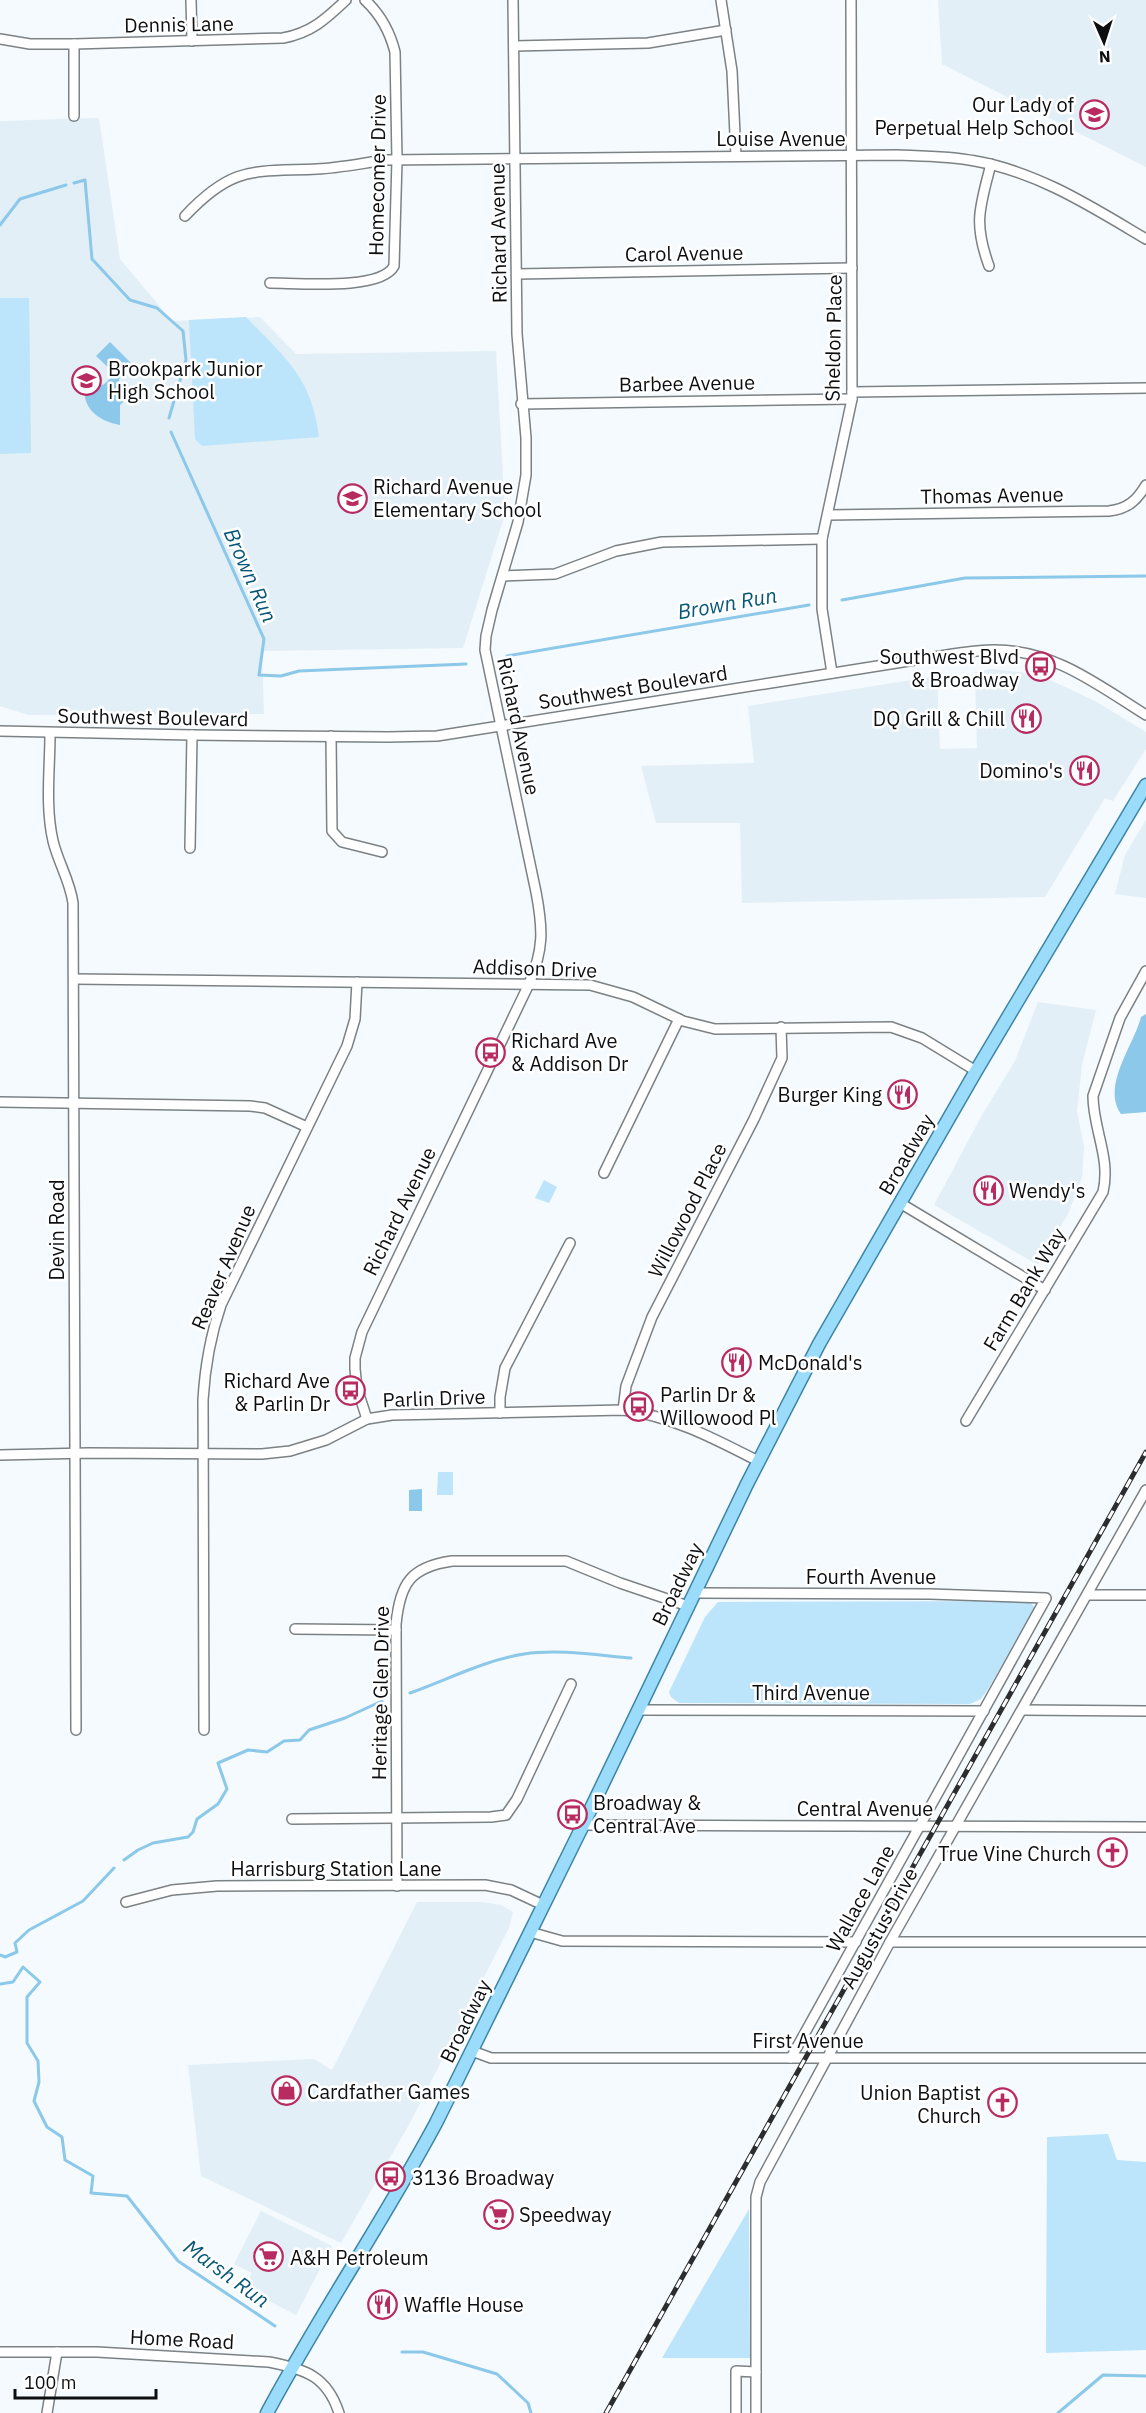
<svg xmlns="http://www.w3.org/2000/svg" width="1146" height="2413" font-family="'IBM Plex Sans',sans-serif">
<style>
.built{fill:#e2eff7}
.green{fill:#bce4fa}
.water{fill:#8bc8e9}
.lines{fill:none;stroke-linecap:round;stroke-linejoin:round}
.stream{stroke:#8bc8e9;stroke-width:3}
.minor-casing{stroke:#7c8184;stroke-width:12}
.major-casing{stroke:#3e85a7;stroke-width:15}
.minor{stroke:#fff;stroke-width:9}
.major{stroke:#9bdcfb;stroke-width:12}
.rail-casing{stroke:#2b2d2f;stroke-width:5}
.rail{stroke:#fff;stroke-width:3;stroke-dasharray:9;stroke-linecap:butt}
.labels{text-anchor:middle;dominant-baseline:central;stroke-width:5;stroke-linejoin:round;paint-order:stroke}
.street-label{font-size:20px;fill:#0c0e10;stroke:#fff}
.poi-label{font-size:20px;fill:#0c0e10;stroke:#fff;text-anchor:start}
.water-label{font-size:21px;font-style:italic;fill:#075878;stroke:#fff}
</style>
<rect width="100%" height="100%" fill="#f4fafd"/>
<g class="built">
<polygon points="938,0 1146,0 1146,167 942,64"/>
<polygon points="99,118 120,259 172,321 260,317 296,354 496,351 505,514 463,648 262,651 264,714 28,715 0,706 0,121"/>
<polygon points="992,669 1037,674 1095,701 1146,732 1146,749 1113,801 1105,798 1045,897 742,903 740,823 656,823 641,766 754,763 748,706 937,676 940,749 977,748 975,672"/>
<polygon points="1146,820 1146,898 1115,894 1125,855"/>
<polygon points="1038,1002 1096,1010 1082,1065 1077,1111 1084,1147 1082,1177 1068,1214 1038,1265 934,1205 982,1115 1015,1061"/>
<polygon points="417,1902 482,1902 501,1905 513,1912 509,1928 411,2121 341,2243 201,2176 188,2065 314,2059 332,2070"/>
<polygon points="261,2211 332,2246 296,2315 244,2288 252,2273 234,2264"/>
</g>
<g class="green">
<polygon points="0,298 29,298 31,453 0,454"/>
<path d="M246,317C286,359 311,376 319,437L202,446L195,439L189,320Z"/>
<polygon points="544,1180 557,1187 549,1203 535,1198"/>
<polygon points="438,1472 453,1472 453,1495 437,1495"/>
<polygon points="1025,1601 1032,1604 1035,1608 988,1689 981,1699 970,1704 679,1703 671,1697 669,1692 705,1617 718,1602"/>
<polygon points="1108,2134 1117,2160 1146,2162 1146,2350 1046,2353 1047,2137"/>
<polygon points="749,2209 750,2358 662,2358"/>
</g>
<g class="water">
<path d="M110,342L133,365L119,379L120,386L124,389L138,390V401L128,403L125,400L120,405V425C97,421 79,406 86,381L103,385L112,377L111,370L96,356Z"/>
<path d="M1146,1014V1112L1121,1114C1101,1086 1134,1045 1141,1017Z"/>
<polygon points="422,1489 422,1511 409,1511 409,1490"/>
</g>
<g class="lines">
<g class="stream">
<polyline points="74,183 85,180 92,259 130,300 157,308 183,331 186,360 169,418"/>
<polyline points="0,225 20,199 66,185"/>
<polyline points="171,432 264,639 259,675 281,676 299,671 466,664"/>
<polyline points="842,600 965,578 1146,576"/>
<polyline points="507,656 809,605"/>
<path d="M410,1693C447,1680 485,1660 524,1654C559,1649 596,1655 631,1658"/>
<polyline points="124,1860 138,1850 153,1843 188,1837 193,1832 197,1819 218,1804 227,1789 218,1763 248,1750 267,1752 284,1741 300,1740 309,1730 345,1718 382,1701"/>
<polyline points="0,1955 5,1957 17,1952 15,1943 29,1930 83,1901 114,1868"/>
<polyline points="0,1984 13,1982 23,1967 40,1982 27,1997 27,2043 38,2061 39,2082 34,2101 47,2127 62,2137 65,2160 93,2176 91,2193 127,2196 178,2261 275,2326"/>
<polyline points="402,2352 423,2352 497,2374 528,2403 531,2413"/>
<polyline points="1058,2413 1103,2375 1146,2376"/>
</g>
<defs>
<g id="minor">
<polyline points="191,0 192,41"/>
<polyline points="721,0 732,71 736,156"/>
<path d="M0,39L30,44H74L283,38C311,33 326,19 346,0"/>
<polyline points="514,46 648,43 726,30"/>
<polyline points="74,116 74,44"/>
<path d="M185,216C233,165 253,172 317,169C340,168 363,163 386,160L897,155C923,156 950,156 975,161C1038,172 1092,207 1146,239"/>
<path d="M989,266C973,222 980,207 991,164"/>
<polyline points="517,274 852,268"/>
<path d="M270,283C298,283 381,291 394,266L397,160L395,52C390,32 380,14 365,0"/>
<polyline points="852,392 1146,388"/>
<polyline points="521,404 852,399"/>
<path d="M828,515L1109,511C1128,509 1137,500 1146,485"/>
<polyline points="503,576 555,574 616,551 662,542 822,539"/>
<polyline points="832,673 822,609 822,539 852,399 851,0"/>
<path d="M0,731L192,735L388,737L437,736L953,654C967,652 981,650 995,650C1054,650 1098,685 1146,715"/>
<path d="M50,734C50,769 45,806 53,841C58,862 70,881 73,903L76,1730"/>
<polyline points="331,736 332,831 342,842 382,852"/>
<polyline points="190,848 192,735"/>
<polyline points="74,979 590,985 633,997 683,1021 715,1029 891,1027 922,1038 976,1071"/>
<polyline points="0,1102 250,1106 265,1108 307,1127"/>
<polyline points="604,1173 679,1019"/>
<polyline points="900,1203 1045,1290"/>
<polyline points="623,1410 626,1386 652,1317 754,1119 782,1058 781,1027"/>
<polyline points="500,1413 500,1397 505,1368 570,1243"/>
<path d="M367,1419L357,1388L355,1369V1358L362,1332L529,984C544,949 543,929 536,892L485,650L486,636L492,610L518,522L526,475V438L517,334L513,0"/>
<path d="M966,1421L1103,1192C1111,1158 1093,1129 1093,1096L1120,1018L1146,971"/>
<path d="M0,1455L88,1453L262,1454L290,1451L326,1440L367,1419L392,1415L623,1410C672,1416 715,1439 758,1461"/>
<polyline points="695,1593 930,1594 1046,1598 791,2058"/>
<polyline points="1087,1595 1146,1595"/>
<polyline points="295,1629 396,1630"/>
<polyline points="638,1710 984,1711"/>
<polyline points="1022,1710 1146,1711"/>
<path d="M204,1730L203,1400C205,1366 210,1337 221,1305L347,1046L355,1019L357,982"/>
<polyline points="292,1819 491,1817 506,1815 517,1799 571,1684"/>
<polyline points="583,1825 1146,1827"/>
<path d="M397,1886L396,1624C400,1584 410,1567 452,1561H566L620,1583L688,1606"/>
<polyline points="126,1902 172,1890 217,1886 485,1885 511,1890 543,1905"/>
<polyline points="530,1932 562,1941 856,1942"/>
<polyline points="890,1942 1146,1942"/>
<polyline points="472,2051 491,2058 1146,2058"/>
<path d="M0,2352H97L269,2362C305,2369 327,2376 339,2413"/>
<polyline points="47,2413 57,2352"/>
<polyline points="736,2413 736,2371 756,2372"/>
<polyline points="756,2413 756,2197 760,2182 890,1942 1146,1490"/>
</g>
<path id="major" d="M267,2413C320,2314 383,2222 436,2123L583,1825L747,1484L819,1344L976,1071L1146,785"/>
</defs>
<use href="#minor" class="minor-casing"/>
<use href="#major" class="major-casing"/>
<use href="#minor" class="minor"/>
<use href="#major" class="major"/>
<defs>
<polyline id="rail" points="606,2413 1146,1452"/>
</defs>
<use href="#rail" class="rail-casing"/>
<use href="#rail" class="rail"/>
</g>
<defs>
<symbol id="school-ring" viewBox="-11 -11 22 22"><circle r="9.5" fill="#fff" stroke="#b82b60" stroke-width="1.5"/><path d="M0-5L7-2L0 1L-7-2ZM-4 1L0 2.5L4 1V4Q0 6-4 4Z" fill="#b82b60"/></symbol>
<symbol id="bus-ring" viewBox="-11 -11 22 22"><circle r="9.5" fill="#fff" stroke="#b82b60" stroke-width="1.5"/><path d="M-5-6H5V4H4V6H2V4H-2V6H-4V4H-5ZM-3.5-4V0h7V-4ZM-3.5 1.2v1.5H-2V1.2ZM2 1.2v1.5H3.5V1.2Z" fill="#b82b60"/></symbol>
<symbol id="restaurant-ring" viewBox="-11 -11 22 22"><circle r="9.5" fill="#fff" stroke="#b82b60" stroke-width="1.5"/><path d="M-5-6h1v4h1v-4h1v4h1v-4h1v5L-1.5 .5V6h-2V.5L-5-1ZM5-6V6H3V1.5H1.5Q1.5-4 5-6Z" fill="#b82b60"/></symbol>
<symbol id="church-ring" viewBox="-11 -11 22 22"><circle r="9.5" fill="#fff" stroke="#b82b60" stroke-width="1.5"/><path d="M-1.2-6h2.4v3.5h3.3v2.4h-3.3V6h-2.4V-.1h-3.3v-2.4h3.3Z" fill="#b82b60"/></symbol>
<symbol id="shop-ring" viewBox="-11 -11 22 22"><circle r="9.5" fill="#fff" stroke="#b82b60" stroke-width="1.5"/><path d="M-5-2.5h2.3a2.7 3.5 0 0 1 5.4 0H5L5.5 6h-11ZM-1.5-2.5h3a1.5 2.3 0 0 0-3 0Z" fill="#b82b60"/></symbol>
<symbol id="supermarket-ring" viewBox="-11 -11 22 22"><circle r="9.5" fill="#fff" stroke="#b82b60" stroke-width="1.5"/><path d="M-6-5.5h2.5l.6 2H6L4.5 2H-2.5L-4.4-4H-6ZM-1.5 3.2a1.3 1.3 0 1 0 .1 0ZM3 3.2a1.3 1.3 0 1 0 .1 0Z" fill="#b82b60"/></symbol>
</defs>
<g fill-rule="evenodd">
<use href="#school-ring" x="1078" y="98" width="33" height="33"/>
<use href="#school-ring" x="70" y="364" width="33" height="33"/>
<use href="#school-ring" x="336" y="482" width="33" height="33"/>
<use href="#bus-ring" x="1024" y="650" width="33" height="33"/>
<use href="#restaurant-ring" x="1010" y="702" width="33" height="33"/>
<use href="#restaurant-ring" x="1068" y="754" width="33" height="33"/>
<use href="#bus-ring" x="474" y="1036" width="33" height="33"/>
<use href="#restaurant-ring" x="886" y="1078" width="33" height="33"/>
<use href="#restaurant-ring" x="972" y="1174" width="33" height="33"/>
<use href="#restaurant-ring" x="720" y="1346" width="33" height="33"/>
<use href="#bus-ring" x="334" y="1374" width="33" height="33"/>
<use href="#bus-ring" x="622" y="1390" width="33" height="33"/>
<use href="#bus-ring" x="556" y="1798" width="33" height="33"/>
<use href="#church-ring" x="1096" y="1836" width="33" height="33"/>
<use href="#shop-ring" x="270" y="2074" width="33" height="33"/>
<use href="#church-ring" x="986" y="2086" width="33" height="33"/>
<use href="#bus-ring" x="374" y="2160" width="33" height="33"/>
<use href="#supermarket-ring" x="482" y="2198" width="33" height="33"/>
<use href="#supermarket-ring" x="252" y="2240" width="33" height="33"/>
<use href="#restaurant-ring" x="366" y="2288" width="33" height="33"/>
</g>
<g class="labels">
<g class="street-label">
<text transform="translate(179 24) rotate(-1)">Dennis Lane</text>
<text x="781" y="138">Louise Avenue</text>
<text transform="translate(377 175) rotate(-89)">Homecomer Drive</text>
<text transform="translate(498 233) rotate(-91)">Richard Avenue</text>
<text transform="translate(684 253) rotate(-1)">Carol Avenue</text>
<text transform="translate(833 338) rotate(-89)">Sheldon Place</text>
<text transform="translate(687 383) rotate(-1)">Barbee Avenue</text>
<text transform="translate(992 495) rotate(-1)">Thomas Avenue</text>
<text transform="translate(633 687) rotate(-9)">Southwest Boulevard</text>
<text transform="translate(153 717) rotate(1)">Southwest Boulevard</text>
<text transform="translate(519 726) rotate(78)">Richard Avenue</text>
<text transform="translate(535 968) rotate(2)">Addison Drive</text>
<text transform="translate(906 1154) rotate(-60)">Broadway</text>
<text transform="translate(687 1210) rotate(-63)">Willowood Place</text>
<text transform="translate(399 1211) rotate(-64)">Richard Avenue</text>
<text transform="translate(56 1230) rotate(-90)">Devin Road</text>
<text transform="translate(223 1267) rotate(-67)">Reaver Avenue</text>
<text transform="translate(1024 1289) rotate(-59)">Farm Bank Way</text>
<text transform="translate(434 1398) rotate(-2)">Parlin Drive</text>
<text x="871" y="1576">Fourth Avenue</text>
<text transform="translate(677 1584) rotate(-64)">Broadway</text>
<text x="811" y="1692">Third Avenue</text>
<text transform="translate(380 1693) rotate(-89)">Heritage Glen Drive</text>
<text x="865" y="1808">Central Avenue</text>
<text x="336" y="1868">Harrisburg Station Lane</text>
<text transform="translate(860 1898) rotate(-61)">Wallace Lane</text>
<text transform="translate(879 1928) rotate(-61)">Augustus Drive</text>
<text transform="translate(465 2021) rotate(-64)">Broadway</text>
<text x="808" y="2040">First Avenue</text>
<text transform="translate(182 2339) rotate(3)">Home Road</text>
</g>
<g class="poi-label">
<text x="1074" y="104" text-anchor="end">Our Lady of<tspan x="1074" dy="23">Perpetual Help School</tspan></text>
<text x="108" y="368">Brookpark Junior<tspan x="108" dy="23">High School</tspan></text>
<text x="373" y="486">Richard Avenue<tspan x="373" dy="23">Elementary School</tspan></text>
<text x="1019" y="656" text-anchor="end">Southwest Blvd<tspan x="1019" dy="23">&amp; Broadway</tspan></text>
<text x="1005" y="718" text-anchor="end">DQ Grill &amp; Chill</text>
<text x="1063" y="770" text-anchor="end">Domino's</text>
<text x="511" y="1040">Richard Ave<tspan x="511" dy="23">&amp; Addison Dr</tspan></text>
<text x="882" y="1094" text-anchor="end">Burger King</text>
<text x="1009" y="1190">Wendy's</text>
<text x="758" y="1362">McDonald's</text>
<text x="330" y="1380" text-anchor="end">Richard Ave<tspan x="330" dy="23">&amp; Parlin Dr</tspan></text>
<text x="660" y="1394">Parlin Dr &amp;<tspan x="660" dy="23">Willowood Pl</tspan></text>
<text x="593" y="1802">Broadway &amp;<tspan x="593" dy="23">Central Ave</tspan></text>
<text x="1091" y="1853" text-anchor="end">True Vine Church</text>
<text x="307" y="2091">Cardfather Games</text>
<text x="981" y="2092" text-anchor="end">Union Baptist<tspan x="981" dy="23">Church</tspan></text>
<text x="412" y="2177">3136 Broadway</text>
<text x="519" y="2214">Speedway</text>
<text x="290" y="2257">A&amp;H Petroleum</text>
<text x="404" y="2304">Waffle House</text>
</g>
<g class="water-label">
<text transform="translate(251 575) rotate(66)">Brown Run</text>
<text transform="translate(727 603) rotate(-10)">Brown Run</text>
<text transform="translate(227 2273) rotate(36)">Marsh Run</text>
</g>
</g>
<g transform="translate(1104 42) rotate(177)" stroke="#ffffff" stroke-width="4.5" paint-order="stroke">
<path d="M0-4.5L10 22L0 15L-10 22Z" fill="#0c0e10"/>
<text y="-9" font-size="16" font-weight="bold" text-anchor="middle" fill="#0c0e10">N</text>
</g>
<path d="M15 2389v9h141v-9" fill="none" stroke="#0c0e10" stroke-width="3"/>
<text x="24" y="2389" font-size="18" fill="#0c0e10" stroke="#ffffff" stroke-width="4.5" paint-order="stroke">100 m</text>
</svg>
